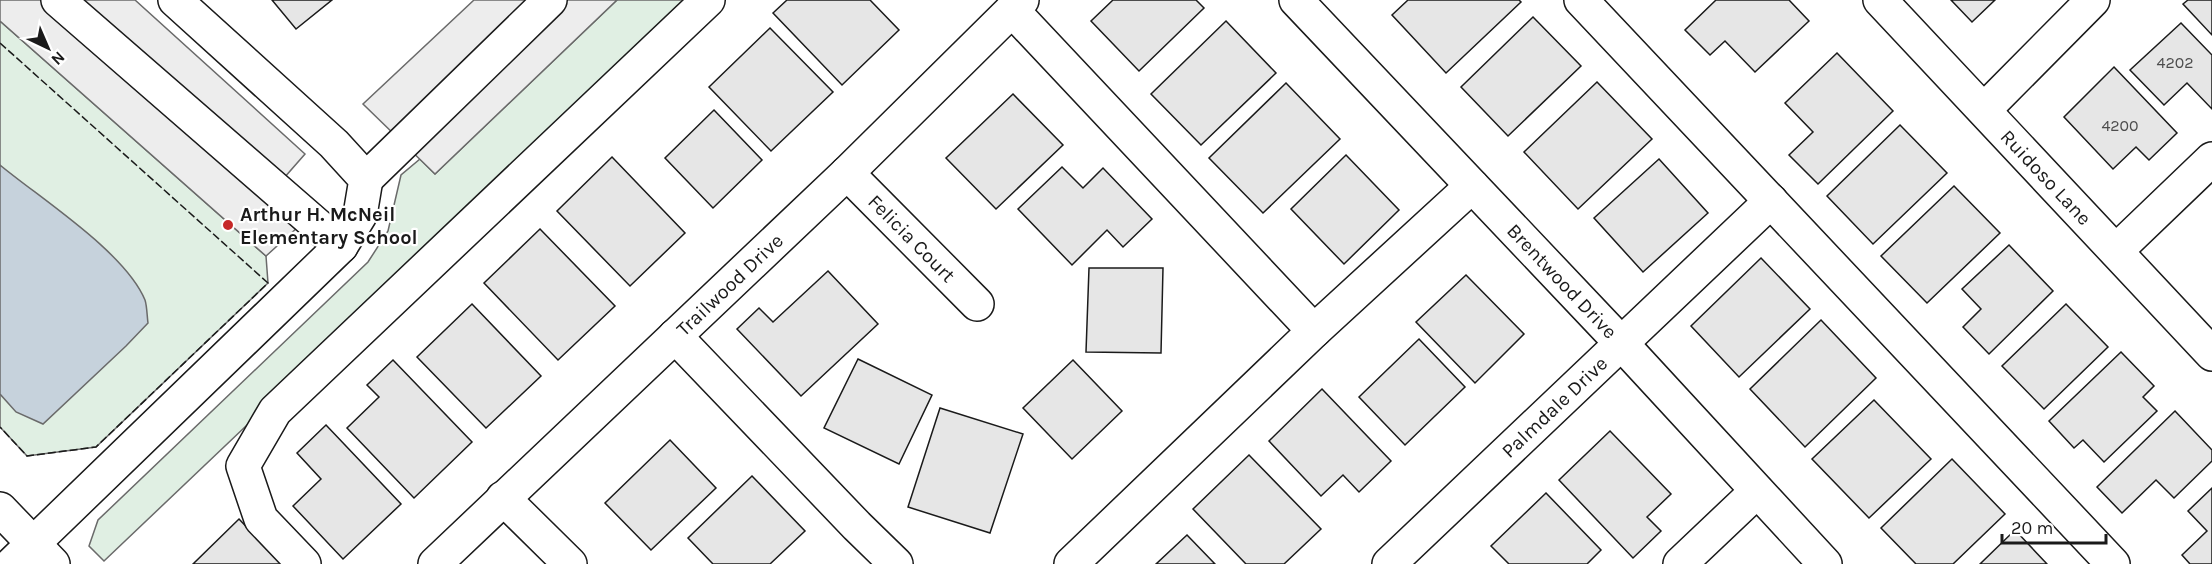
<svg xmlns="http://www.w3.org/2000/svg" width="2212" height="564" font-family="Karla,sans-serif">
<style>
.green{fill:#e0efe3;stroke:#6a6a6a;stroke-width:1.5}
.parking{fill:#ededed;stroke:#6a6a6a;stroke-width:1.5}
.water{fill:#c6d2dc;stroke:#6a6a6a;stroke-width:1.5}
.building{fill:#e6e6e6;stroke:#1a1a1a;stroke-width:1.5}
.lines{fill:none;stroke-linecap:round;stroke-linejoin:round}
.minor-casing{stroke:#1a1a1a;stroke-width:36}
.major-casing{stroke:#1a1a1a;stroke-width:36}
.minor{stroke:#fff;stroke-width:33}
.major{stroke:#fff;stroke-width:33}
.fence{stroke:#1a1a1a;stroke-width:1.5;stroke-dasharray:8 3;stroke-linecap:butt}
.poi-dot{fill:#c62828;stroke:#fff;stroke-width:2}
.labels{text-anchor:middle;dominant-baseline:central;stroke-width:4.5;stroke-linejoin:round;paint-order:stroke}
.number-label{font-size:16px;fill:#4d4d4d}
.street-label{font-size:20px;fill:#1a1a1a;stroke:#fff}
.poi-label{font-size:20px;font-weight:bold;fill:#1a1a1a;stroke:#fff;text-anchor:start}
</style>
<rect width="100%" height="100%" fill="#fff"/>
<g class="green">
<polygon points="617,0 694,0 104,561 89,546 98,520 368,262 388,231 401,175 420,159 435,174"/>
<polygon points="0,21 266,256 268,283 96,447 27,456 0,427"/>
</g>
<g class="parking">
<polygon points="0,0 135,0 305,154 284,178 319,208 266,256 0,21"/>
<polygon points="474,0 617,0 435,174 363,104"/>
</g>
<path class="water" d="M0,165C41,199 125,252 145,300C147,306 147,316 148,323L126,346L43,424L16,412L0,394Z"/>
<g class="building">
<polygon points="272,0 332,0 296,29"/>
<polygon points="787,0 870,0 899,30 842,85 773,13"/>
<polygon points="1113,0 1196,0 1204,8 1139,71 1091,21"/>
<polygon points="1408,0 1519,0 1521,2 1446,73 1392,15"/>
<polygon points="1716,0 1789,0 1809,21 1755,72 1725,41 1710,55 1685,30"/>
<polygon points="1951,0 1995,0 1972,22"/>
<polygon points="2188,0 2212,0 2212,35 2183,4"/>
<polygon points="1533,17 1581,66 1508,136 1461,87"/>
<polygon points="1226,21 1276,73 1201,145 1151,94"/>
<polygon points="2181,23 2212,55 2212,109 2187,83 2164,105 2130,70"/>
<polygon points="770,28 833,92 771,151 709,87"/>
<polygon points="1837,53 1893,111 1818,184 1789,155 1813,132 1785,103"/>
<polygon points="2114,67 2177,133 2149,160 2136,147 2113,169 2064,117"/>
<polygon points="1597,82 1652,139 1578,209 1524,152"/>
<polygon points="1286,83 1340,139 1263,213 1209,158"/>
<polygon points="1013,94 1063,145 996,209 946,158"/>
<polygon points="714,110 762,160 713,208 665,158"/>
<polygon points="1900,125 1947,173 1873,244 1827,196"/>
<polygon points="1346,155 1399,210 1344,264 1291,209"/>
<polygon points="612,157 685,233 630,286 557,211"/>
<polygon points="1659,159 1708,213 1643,272 1594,218"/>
<polygon points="1062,167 1083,188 1103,168 1152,219 1123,247 1107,230 1072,265 1018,209"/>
<polygon points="1954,186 2000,233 1927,303 1881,256"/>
<polygon points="540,229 615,306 558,360 484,283"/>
<polygon points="2009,245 2053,291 1989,354 1963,327 1981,309 1962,289"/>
<polygon points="1761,258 1810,309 1739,377 1691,326"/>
<polygon points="1089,268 1163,268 1161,353 1086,352"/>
<polygon points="828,271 878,324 801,396 737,329 759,308 773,322"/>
<polygon points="1466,275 1524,334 1475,383 1416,322"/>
<polygon points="472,304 541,376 486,428 417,357"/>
<polygon points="2066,304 2108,347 2044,409 2002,366"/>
<polygon points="1821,320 1876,378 1805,447 1750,389"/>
<polygon points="1419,339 1465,387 1405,445 1359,397"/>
<polygon points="2121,352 2154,386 2143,397 2157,411 2104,462 2083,440 2074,448 2049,421"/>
<polygon points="858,359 932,395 899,464 824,428"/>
<polygon points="393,360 472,442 414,498 347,428 379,397 367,385"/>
<polygon points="1073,360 1122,411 1072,459 1023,408"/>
<polygon points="1322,389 1391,461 1359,492 1343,475 1321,496 1269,441"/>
<polygon points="1874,400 1931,459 1869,518 1812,459"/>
<polygon points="940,408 1023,434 990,533 908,507"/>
<polygon points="2175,411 2212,450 2212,461 2174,498 2156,480 2122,513 2097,487"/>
<polygon points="326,425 401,504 343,559 293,506 321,479 297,453"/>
<polygon points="1610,431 1671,494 1647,517 1661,531 1633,558 1559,480"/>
<polygon points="670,440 716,488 651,550 605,503"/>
<polygon points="1249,455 1321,529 1284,564 1246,564 1193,509"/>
<polygon points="1952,459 2005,514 1953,564 1916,564 1881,528"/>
<polygon points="752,476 805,531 770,564 713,564 688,538"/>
<polygon points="2212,488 2212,564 2190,564 2182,555 2207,531 2188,511"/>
<polygon points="1546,493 1601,550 1587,564 1509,564 1491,546"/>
<polygon points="239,519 282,564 193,564"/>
<polygon points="2015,530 2047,564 1980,564"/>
<polygon points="1187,535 1215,564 1156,564"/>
</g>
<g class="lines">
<defs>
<g id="minor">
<polyline points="58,0 341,246"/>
<path id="s1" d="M1296,0L1622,344L1825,564"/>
<polyline points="1581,0 2113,564"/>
<path id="s2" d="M1880,0L2212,354"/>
<polyline points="1012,10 1314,331"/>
<polyline points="1984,110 2093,0"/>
<path id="s3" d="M847,173L977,304"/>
<polyline points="366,179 550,0"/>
<polyline points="2116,251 2212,159"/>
<polyline points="675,336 857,526 896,564"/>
<polyline points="503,498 570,564"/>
<polyline points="12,564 341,246 360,215 366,179 334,144 175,0"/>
<polyline points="304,564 261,519 243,466 275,411 708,0"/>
<path id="s4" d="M435,564L847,173L1022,0"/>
<polyline points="1071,564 1314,331 1472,186"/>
<path id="s5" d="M1389,564L1771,201"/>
<polyline points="1680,564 1757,491"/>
</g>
<polyline id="major" points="0,509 53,564"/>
</defs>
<use href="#minor" class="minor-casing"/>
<use href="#major" class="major-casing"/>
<use href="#minor" class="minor"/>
<use href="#major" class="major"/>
<polyline class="fence" points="0,43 268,283 96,447 27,456 0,427"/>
</g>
<circle class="poi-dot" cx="228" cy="225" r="6"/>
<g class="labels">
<g class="number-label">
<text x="2175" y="62">4202</text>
<text x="2120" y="125">4200</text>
</g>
<g class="street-label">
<text stroke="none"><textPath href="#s2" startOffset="243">Ruidoso Lane</textPath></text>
<text stroke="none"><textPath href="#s3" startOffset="92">Felicia Court</textPath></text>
<text stroke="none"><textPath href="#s1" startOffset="387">Brentwood Drive</textPath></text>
<text stroke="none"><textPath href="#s4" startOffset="406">Trailwood Drive</textPath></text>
<text stroke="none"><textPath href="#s5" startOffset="228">Palmdale Drive</textPath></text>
</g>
<g class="poi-label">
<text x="240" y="214">Arthur H. McNeil<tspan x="240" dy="23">Elementary School</tspan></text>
</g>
</g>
<g transform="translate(48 48) rotate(136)" stroke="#ffffff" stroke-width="4.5" paint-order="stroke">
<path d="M0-4.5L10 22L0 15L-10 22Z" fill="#1a1a1a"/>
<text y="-9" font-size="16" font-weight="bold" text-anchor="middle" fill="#1a1a1a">N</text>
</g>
<path d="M2002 534v9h104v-9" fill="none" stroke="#1a1a1a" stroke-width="3"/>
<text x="2011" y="534" font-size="18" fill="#1a1a1a" stroke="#ffffff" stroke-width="4.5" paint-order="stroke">20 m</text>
</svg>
